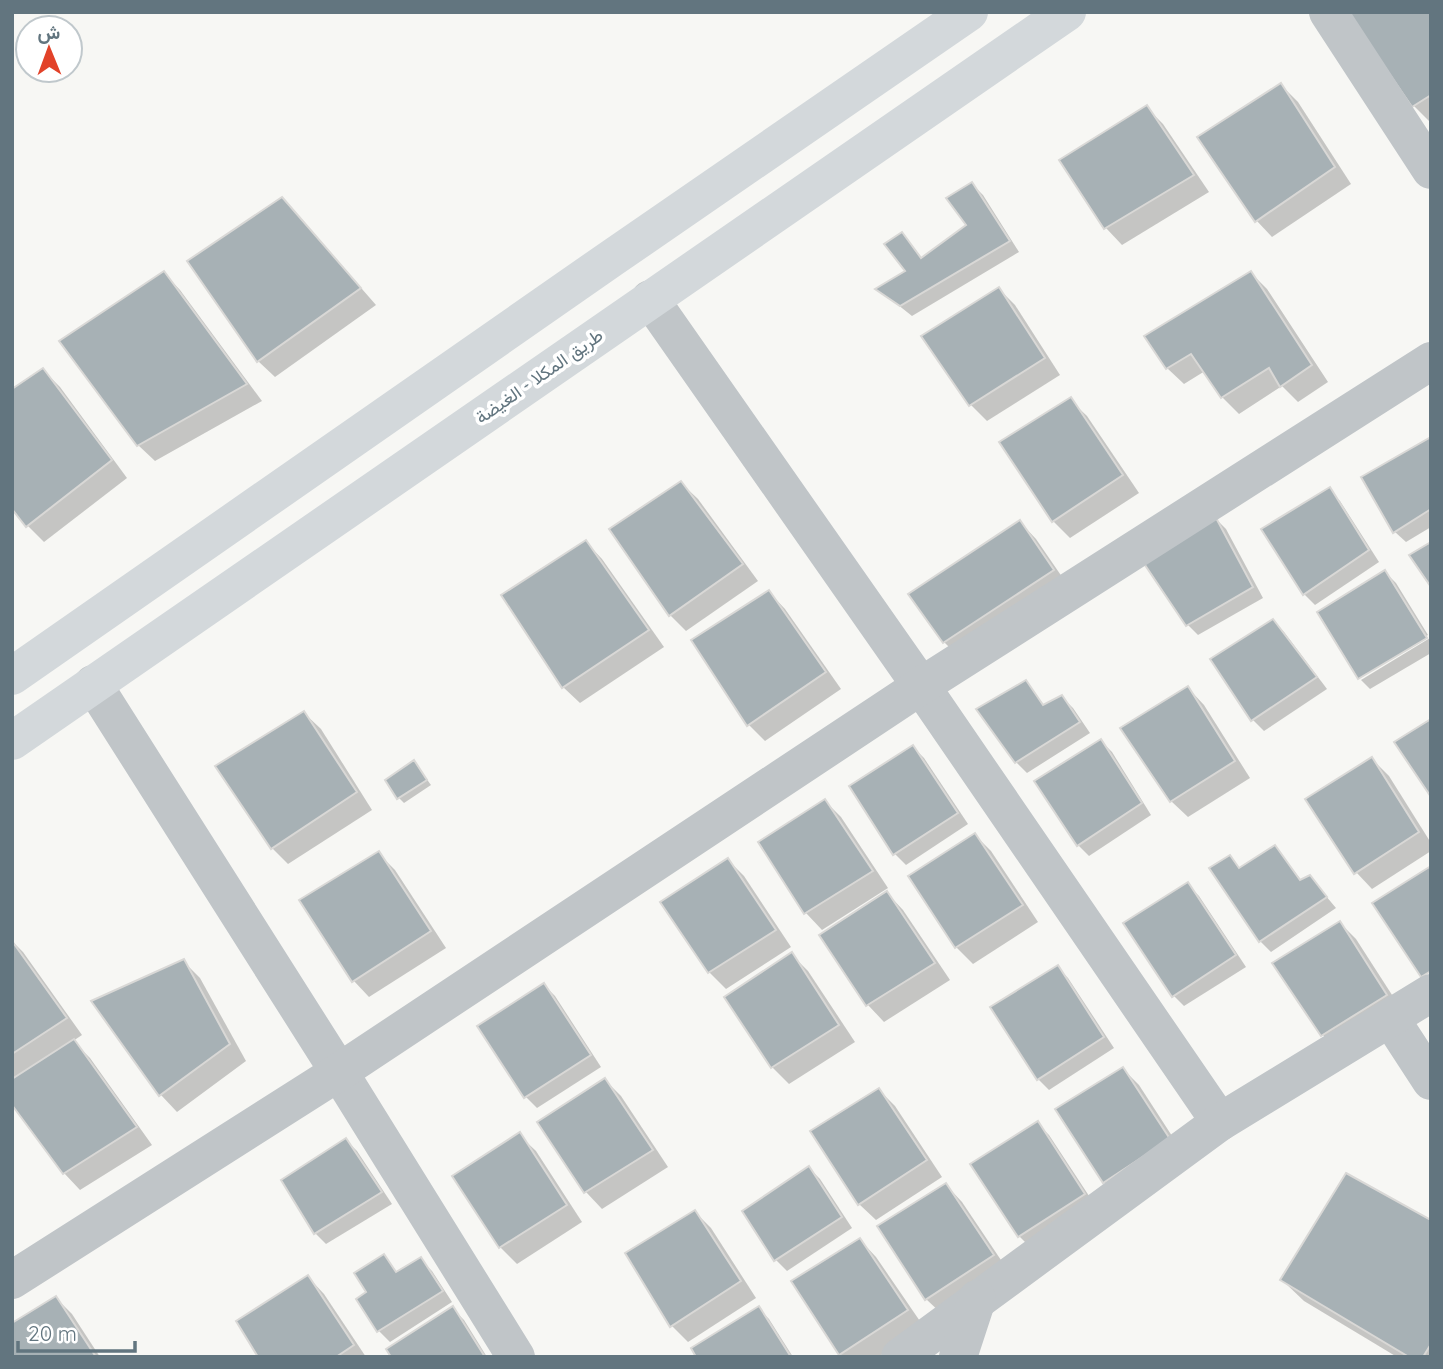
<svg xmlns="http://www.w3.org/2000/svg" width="1443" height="1369" font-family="Quicksand,Vazirmatn,sans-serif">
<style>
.shadow{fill:#0003}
.building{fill:#a7b1b5;stroke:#d9d8d6;stroke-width:2}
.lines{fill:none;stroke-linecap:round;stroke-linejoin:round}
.minor{stroke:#c0c5c8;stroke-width:38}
.trunk{stroke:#d3d8db;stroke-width:38}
.labels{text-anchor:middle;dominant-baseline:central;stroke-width:7;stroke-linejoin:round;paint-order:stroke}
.street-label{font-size:18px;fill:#62757f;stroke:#fff}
</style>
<rect width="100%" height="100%" fill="#f7f7f4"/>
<g class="shadow">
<polygon points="1431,12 1431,123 1414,106"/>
<polygon points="1281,85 1298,102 1351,184 1272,237 1256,220"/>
<polygon points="1146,107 1163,124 1209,192 1122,245 1106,228 1061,160"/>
<polygon points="972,184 983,195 1019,252 912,316 878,289 907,271 902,234 923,259 969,226"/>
<polygon points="298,216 376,305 275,377 258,361"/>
<polygon points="164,273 180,290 262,401 155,461 138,445"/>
<polygon points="1251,273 1267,289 1328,382 1298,402 1282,386 1239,414 1222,397 1205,371 1184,384 1167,368"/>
<polygon points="999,289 1015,305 1060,375 987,421 971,405"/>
<polygon points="43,370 60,387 127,478 44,542 27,525"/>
<polygon points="1070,400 1087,416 1139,493 1070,538 1053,521 1002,442"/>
<polygon points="1431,439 1431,527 1406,542 1395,532"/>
<polygon points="681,483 698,499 758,581 686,631 670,615"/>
<polygon points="1329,490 1340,501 1379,562 1315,605 1304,594"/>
<polygon points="1215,518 1226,529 1263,598 1198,635 1187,624"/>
<polygon points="1020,522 1036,539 1069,587 961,659 944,642 910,594"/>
<polygon points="586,542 602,559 664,647 580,703 563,687"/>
<polygon points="1385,572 1396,583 1428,635 1360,676 1360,679 1320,613"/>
<polygon points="769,592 785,609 841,689 765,741 749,725"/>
<polygon points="1273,621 1284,632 1327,689 1264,731 1253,720 1212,660"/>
<polygon points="1430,638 1431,653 1370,689 1361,680"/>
<polygon points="1026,683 1045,706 1062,697 1073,708 1090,733 1027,773 1016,762"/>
<polygon points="1188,688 1204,705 1250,778 1188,817 1171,801"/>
<polygon points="304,713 321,729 372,810 288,864 272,848"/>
<polygon points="1101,741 1112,752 1151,815 1089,856 1078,845"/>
<polygon points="913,747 924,758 968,824 906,865 895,854"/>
<polygon points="1372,759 1389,776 1431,843 1431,851 1372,889 1356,872"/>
<polygon points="414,762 431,785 404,803 399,798"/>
<polygon points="825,801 841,817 888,888 822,930 806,913 760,843"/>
<polygon points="975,835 991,851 1038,922 973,964 956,947"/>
<polygon points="1275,847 1302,881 1310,877 1336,908 1271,952 1260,941 1229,858 1241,869"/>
<polygon points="379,854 395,870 446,948 369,997 353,980"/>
<polygon points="728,860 744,876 791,947 726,989 709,972 663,902"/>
<polygon points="1188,885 1199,896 1246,967 1184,1006 1173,995"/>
<polygon points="887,893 903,910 950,980 884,1022 868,1005 822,935"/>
<polygon points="1340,923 1356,939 1403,1012 1339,1052 1323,1035 1274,963"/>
<polygon points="12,941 23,952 82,1035 73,1041 90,1058 152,1145 80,1190 64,1173 12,1102"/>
<polygon points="792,955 808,971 855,1042 789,1084 772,1067"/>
<polygon points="183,961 200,978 246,1061 177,1112 161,1095 93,1002"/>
<polygon points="1057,967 1068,978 1114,1048 1049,1090 1038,1079 992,1007"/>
<polygon points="544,985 555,996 601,1067 537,1108 526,1097 479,1026"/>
<polygon points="1123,1069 1139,1085 1185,1156 1121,1198 1104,1182"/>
<polygon points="605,1080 621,1096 668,1167 602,1209 586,1192 540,1122"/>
<polygon points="879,1090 895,1106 942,1177 876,1220 859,1204"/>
<polygon points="1038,1124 1049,1135 1095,1205 1030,1247 1019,1236"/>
<polygon points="519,1135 536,1151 582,1222 517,1264 500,1247"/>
<polygon points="346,1140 357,1151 392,1204 326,1244 315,1233"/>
<polygon points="809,1168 820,1179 852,1228 787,1271 776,1260"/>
<polygon points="946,1185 962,1202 1009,1272 943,1315 926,1299"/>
<polygon points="695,1212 711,1228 756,1298 688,1342 672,1326"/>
<polygon points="1431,1222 1431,1357 1397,1357 1304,1301 1282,1280"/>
<polygon points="860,1240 876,1257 924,1327 878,1357 843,1357 840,1354"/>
<polygon points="383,1256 398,1273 421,1260 432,1271 452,1302 390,1342 379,1331 359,1299 369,1293"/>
<polygon points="308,1277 324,1294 366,1357 261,1357"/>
<polygon points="56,1298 72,1314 100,1357 12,1357"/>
<polygon points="758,1308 769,1319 793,1357 698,1357"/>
<polygon points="453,1309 464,1320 487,1357 393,1357"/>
</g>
<g class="building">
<polygon points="1347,12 1431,12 1431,95 1412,107"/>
<polygon points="1281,83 1335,167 1255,222 1197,137"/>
<polygon points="1147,105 1194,175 1104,229 1059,160"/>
<polygon points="972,182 1010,241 900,306 875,289 905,271 884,244 902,232 921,258 966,225 946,198"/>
<polygon points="282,197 361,288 257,362 187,261"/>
<polygon points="164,271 247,384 137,446 59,341"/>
<polygon points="1251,271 1312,365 1280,387 1269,368 1221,398 1191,354 1166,369 1144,336"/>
<polygon points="999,287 1045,358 969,406 921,336"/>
<polygon points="43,368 112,460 26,527 12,509 12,389"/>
<polygon points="1071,397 1123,475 1052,522 999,442"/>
<polygon points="1431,437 1431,509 1393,533 1361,477"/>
<polygon points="681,481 743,564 669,616 609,529"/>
<polygon points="1330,487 1369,550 1303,595 1261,529"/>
<polygon points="1215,516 1253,587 1186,626 1143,562"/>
<polygon points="1020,520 1054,570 943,643 908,594"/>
<polygon points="586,540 649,630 562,688 501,595"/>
<polygon points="1431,542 1431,587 1409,555"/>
<polygon points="1385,570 1427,638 1358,679 1317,612"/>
<polygon points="769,590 826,672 747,726 691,640"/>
<polygon points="1273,619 1317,677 1251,721 1210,659"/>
<polygon points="1026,680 1043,705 1062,695 1080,722 1015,763 976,709"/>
<polygon points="1188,686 1235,761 1170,802 1120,728"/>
<polygon points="304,711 357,792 271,849 215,766"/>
<polygon points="1431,719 1431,797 1394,742"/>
<polygon points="1101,739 1142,803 1077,846 1034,781"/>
<polygon points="913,745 958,813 893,855 849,786"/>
<polygon points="1372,757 1419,832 1354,874 1305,799"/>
<polygon points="414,760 427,780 397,799 385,780"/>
<polygon points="825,799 873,871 804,914 758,842"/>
<polygon points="975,833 1023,905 955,948 908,876"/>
<polygon points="1275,845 1300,880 1310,875 1327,897 1259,942 1209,868 1230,855 1239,868"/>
<polygon points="379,851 431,931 352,982 299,900"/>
<polygon points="728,858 776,930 708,973 660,902"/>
<polygon points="1431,866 1431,971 1421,977 1372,903"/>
<polygon points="1188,882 1236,955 1172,997 1123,923"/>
<polygon points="887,891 935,963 866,1006 819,935"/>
<polygon points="1340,921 1387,995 1321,1036 1272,963"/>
<polygon points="12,941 67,1018 12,1054"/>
<polygon points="792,952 839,1025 771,1068 724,997"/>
<polygon points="184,959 230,1044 159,1096 91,1001"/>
<polygon points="1058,965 1104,1037 1037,1080 990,1007"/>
<polygon points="544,983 591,1055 524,1098 477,1026"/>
<polygon points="74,1039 137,1127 63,1174 12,1105 12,1079"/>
<polygon points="1123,1067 1170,1139 1103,1183 1055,1109"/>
<polygon points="605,1078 653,1150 584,1193 537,1122"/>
<polygon points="879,1088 927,1160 858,1205 810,1131"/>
<polygon points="1038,1121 1085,1194 1018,1237 970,1164"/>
<polygon points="520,1132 567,1205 499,1248 452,1176"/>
<polygon points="346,1138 382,1192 314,1234 281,1180"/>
<polygon points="809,1166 842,1217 774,1261 742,1211"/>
<polygon points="1346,1173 1431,1220 1431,1344 1423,1357 1409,1357 1280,1280"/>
<polygon points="946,1183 994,1255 925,1300 877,1226"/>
<polygon points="695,1210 741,1281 670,1327 625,1253"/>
<polygon points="860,1238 908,1310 839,1355 791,1281"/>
<polygon points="384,1254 396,1272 421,1257 443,1291 377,1332 356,1299 366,1292 354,1273"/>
<polygon points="308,1275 354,1345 336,1357 258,1357 236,1321"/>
<polygon points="56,1296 96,1357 12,1357 12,1323"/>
<polygon points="453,1306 485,1357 391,1357 386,1349"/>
<polygon points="759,1306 791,1357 696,1357 691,1348"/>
</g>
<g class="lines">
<g class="minor">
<polyline points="1328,12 1431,170"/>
<polyline points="650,299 921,686 1220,1122"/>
<polyline points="93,684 339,1072 516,1357"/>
<polyline points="1390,1018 1431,1081"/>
<polyline points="12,1280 339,1072 921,686 1431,361"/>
<polyline points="900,1357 1220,1122 1431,993"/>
<polyline points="958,1357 977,1299"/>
</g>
<g class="trunk">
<polyline points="12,676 612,258 969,12"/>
<polyline points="12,741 1067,12"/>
</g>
</g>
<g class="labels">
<g class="street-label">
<text transform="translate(539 376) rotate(-35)">طريق المكلا - الغيضة</text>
</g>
</g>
<rect width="1443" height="1369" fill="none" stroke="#62757f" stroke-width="28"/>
<g transform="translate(49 49) rotate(359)"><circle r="33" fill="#ffffff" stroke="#c0c8cc" stroke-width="2"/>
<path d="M0-5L12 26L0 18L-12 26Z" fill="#e24229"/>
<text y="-10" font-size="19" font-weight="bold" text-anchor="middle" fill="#62757f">ش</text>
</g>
<path d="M18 1341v10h117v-10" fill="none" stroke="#62757f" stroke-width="3.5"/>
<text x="28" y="1341" font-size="21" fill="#62757f" stroke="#ffffff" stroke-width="5" paint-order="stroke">20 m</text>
</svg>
